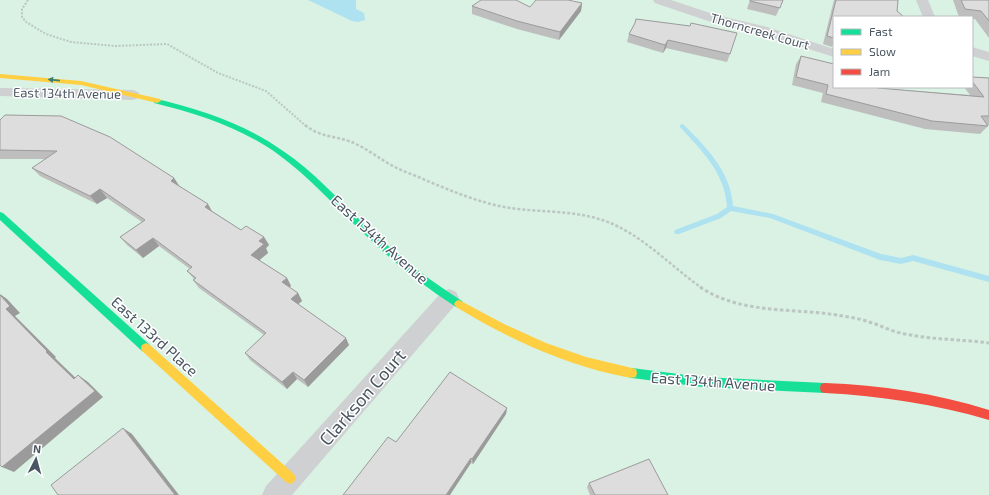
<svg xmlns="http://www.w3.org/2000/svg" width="989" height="495" font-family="'Exo 2',sans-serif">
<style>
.green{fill:#d9f2e3;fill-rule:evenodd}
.water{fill:#aee2f0}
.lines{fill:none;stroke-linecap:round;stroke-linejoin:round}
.stream{fill:#aee2f0;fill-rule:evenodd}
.path-far2{stroke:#bcc7c4;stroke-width:2;stroke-dasharray:2 1.5;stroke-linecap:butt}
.path-far1{stroke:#bcc7c4;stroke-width:2.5;stroke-dasharray:3 2;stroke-linecap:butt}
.path{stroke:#bcc7c4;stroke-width:3;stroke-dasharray:3.5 2.5;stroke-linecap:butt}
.street{fill:#ced0d2;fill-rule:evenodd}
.fast{fill:#16e098;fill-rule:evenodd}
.slow{fill:#ffcf43;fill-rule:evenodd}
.jam{fill:#f24e42;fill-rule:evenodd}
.wall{fill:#bebebf}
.shaded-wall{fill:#9b9b9b}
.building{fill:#ddddde;stroke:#9b9b9b}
.oneway{fill:#3a7f72}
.labels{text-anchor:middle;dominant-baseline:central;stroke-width:3;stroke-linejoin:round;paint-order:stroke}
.far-street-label{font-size:13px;fill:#4a5661;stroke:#fff}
.street-label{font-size:15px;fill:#4a5661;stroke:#fff}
.near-street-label{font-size:18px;fill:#4a5661;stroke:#fff}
</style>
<rect width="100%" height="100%" fill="#f4f4f4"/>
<path class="green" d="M0,0H989V495H0ZM834,17H972V87H834Z"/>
<polygon class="water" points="308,0 356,0 356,9 364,13 365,20 358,22 352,21"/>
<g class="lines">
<path class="stream" d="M682,124L684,125C707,148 731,172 733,206L773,214L881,254L901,258L913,255L989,276V282L913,261L901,264L880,260L770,218L731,211L721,218L679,234H675L674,232L675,230L717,214L727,207C725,173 702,151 680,127V125Z"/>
<polyline class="path-far2" points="28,0 22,9 22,17 26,22 46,34 71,42 115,46 167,44 218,73 266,91 306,126"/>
<path class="path-far1" d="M305,125C322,139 338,135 356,144C369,150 381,160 395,167C404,172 415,175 425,180C447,189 468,198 491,204C527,214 566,208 602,220C640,232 670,266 702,288"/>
<path class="path" d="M700,287C740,314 791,308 837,315C847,317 859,318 869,322C880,325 890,331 901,333C930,340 960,339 989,343"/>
<g class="street">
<polygon points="653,0 671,0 716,15 767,27 834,49 834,57 758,33 708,21 655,3"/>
<polygon points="916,0 928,0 935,17 923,17"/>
<polygon points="972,47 989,52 989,61 972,56"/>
<polygon points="0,88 133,90 138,92 140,95 138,98 133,100 0,96"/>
<polygon points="449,289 456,292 459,298 456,304 292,495 262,495 266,486 442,292"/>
</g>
<g class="fast">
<path d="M154,99H157C202,110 245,124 283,151C313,171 338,199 364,224C395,253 427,279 462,301L464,304L462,307L459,308L456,307C420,284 387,257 357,227C332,203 308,176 279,155C242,128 199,114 154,103Z"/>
<polygon points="0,212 3,213 150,345 151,348 150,351 146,353 142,351 0,220"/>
<polygon points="632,368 702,377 825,383 829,384 830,388 829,392 825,393 702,387 632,378 628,377 627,373 628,369"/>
</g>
<g class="slow">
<polygon points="0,74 81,81 160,99 161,101 157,103 81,85 0,78"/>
<path d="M459,300L504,324L546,343L586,357L632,368L636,369L637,373L636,377C629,379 619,375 612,374C556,361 504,336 456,307L454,304L456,301Z"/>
<polygon points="146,343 150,345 294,474 296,478 294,482 290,484 286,482 142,351 141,348 142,345"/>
</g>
<path class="jam" d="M825,383C881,385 935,393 989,410V420C935,404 881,396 825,393L821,392L820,388L821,384Z"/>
</g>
<g class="wall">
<polygon points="750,0 783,0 776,16 747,9"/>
<polygon points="834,0 898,0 897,11 904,17 834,17 834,43 832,47 823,44"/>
<polygon points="953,0 989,0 989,38 975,19 972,19 972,17 959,17"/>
<polygon points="582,3 581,11 559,40 517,29 472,14 472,6 530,7"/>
<polygon points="635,24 730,54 727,62 666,48 663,53 627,42 629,34"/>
<polygon points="801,56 878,88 970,95 964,87 972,87 972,77 989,78 989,125 987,125 988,126 980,134 925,129 821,102 823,93 792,85 796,64"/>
<polygon points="0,120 174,178 179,186 212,211 241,230 264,237 269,245 266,248 268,253 259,260 287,278 291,286 289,287 298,293 302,301 298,304 349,345 308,387 297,379 287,389 250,360 245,353 264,335 199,288 193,280 194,279 187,271 190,269 159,246 143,258 127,245 120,237 142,222 107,198 97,204 40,176 32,168 45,159 0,159"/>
<polygon points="507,408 506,414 473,464 471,463 396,442"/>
<polygon points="589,483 668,495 590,495 587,487"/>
</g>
<g class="shaded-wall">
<polygon points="582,3 581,11 559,40 560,32"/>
<polygon points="668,40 666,48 663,53 665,45"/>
<polygon points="174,178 180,187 171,181"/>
<polygon points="100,189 107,198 97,204 90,196"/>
<polygon points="208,204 213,213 205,207"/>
<polygon points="264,237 269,245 266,248 268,253 256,263 251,255 259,241"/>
<polygon points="153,238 159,246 143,258 136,250"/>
<polygon points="287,278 291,286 286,290 282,282"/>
<polygon points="298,293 302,301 295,307 291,299"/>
<polygon points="0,294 7,299 20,313 15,316 56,357 55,358 83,385 74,379 46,352 6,309"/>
<polygon points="346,338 349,345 308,387 304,380"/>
<polygon points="293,372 297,379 287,389 282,382"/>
<polygon points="78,375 88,382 103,397 14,472 2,467"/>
<polygon points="507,408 506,414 473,464 472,459"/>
<polygon points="123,428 132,434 179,495 175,495"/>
<polygon points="471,458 471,463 450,495 446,495"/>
</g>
<g class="building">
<polygon points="481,0 516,0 530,7 536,0 568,0 582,3 560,32 517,21 472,6"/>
<polygon points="750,0 783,0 780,8 750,1"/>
<polygon points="836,0 898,0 897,11 904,17 849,17 849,16 848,17 834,17 834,38 827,36"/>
<polygon points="961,0 989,0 989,21 981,11 965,9"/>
<polygon points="636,19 690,26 691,23 737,33 730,54 668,40 665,45 629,34 635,23"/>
<polygon points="801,56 834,64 834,87 878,87 878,88 984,97 972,81 972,77 989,78 989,116 981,116 988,126 932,121 826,94 828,85 796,77"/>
<polygon points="5,115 61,116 110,137 174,178 171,181 208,204 205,207 241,230 246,226 264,237 259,241 264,244 251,255 287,278 282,282 298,293 291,299 346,338 304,380 293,372 282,382 245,353 266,333 193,280 196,278 187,271 192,267 153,238 136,250 120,237 145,220 100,189 90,196 32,168 57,151 0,150 0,120"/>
<polygon points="0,295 10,306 6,309 47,351 46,352 74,379 78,375 95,391 2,467 0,465"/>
<polygon points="450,372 507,408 472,459 471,458 446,495 343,495 388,437 396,442"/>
<polygon points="123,428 175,495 58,495 51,485"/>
<polygon points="649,459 668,495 595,495 589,483"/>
</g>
<defs><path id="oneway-solid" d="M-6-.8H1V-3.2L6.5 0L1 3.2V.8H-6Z"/></defs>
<use class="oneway" href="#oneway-solid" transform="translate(54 80) rotate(-174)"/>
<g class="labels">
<g class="far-street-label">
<text transform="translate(760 31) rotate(16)">Thorncreek Court</text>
<text transform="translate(67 93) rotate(1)">East 134th Avenue</text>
</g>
<g class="street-label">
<text transform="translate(380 239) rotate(42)">East 134th Avenue</text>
<text transform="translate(155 336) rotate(42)">East 133rd Place</text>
<text transform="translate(713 381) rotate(4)">East 134th Avenue</text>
</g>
<g class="near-street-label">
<text transform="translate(362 397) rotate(-49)">Clarkson Court</text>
</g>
</g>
<rect x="833" y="16" width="140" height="72" fill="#ffffff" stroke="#b7bbc0"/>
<rect x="841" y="29" width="20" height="6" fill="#16e098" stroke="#b7bbc0"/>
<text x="869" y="36" font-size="12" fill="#4a5661">Fast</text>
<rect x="841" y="49" width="20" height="6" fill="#ffcf43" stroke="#b7bbc0"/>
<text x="869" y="56" font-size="12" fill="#4a5661">Slow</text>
<rect x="841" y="69" width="20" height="6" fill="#f24e42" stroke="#b7bbc0"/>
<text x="869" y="76" font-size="12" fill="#4a5661">Jam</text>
<g transform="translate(36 459) rotate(6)" stroke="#ffffff" stroke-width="3" paint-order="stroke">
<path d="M0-3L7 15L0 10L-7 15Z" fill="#4a5661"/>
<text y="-6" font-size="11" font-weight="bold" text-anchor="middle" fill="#4a5661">N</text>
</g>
</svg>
